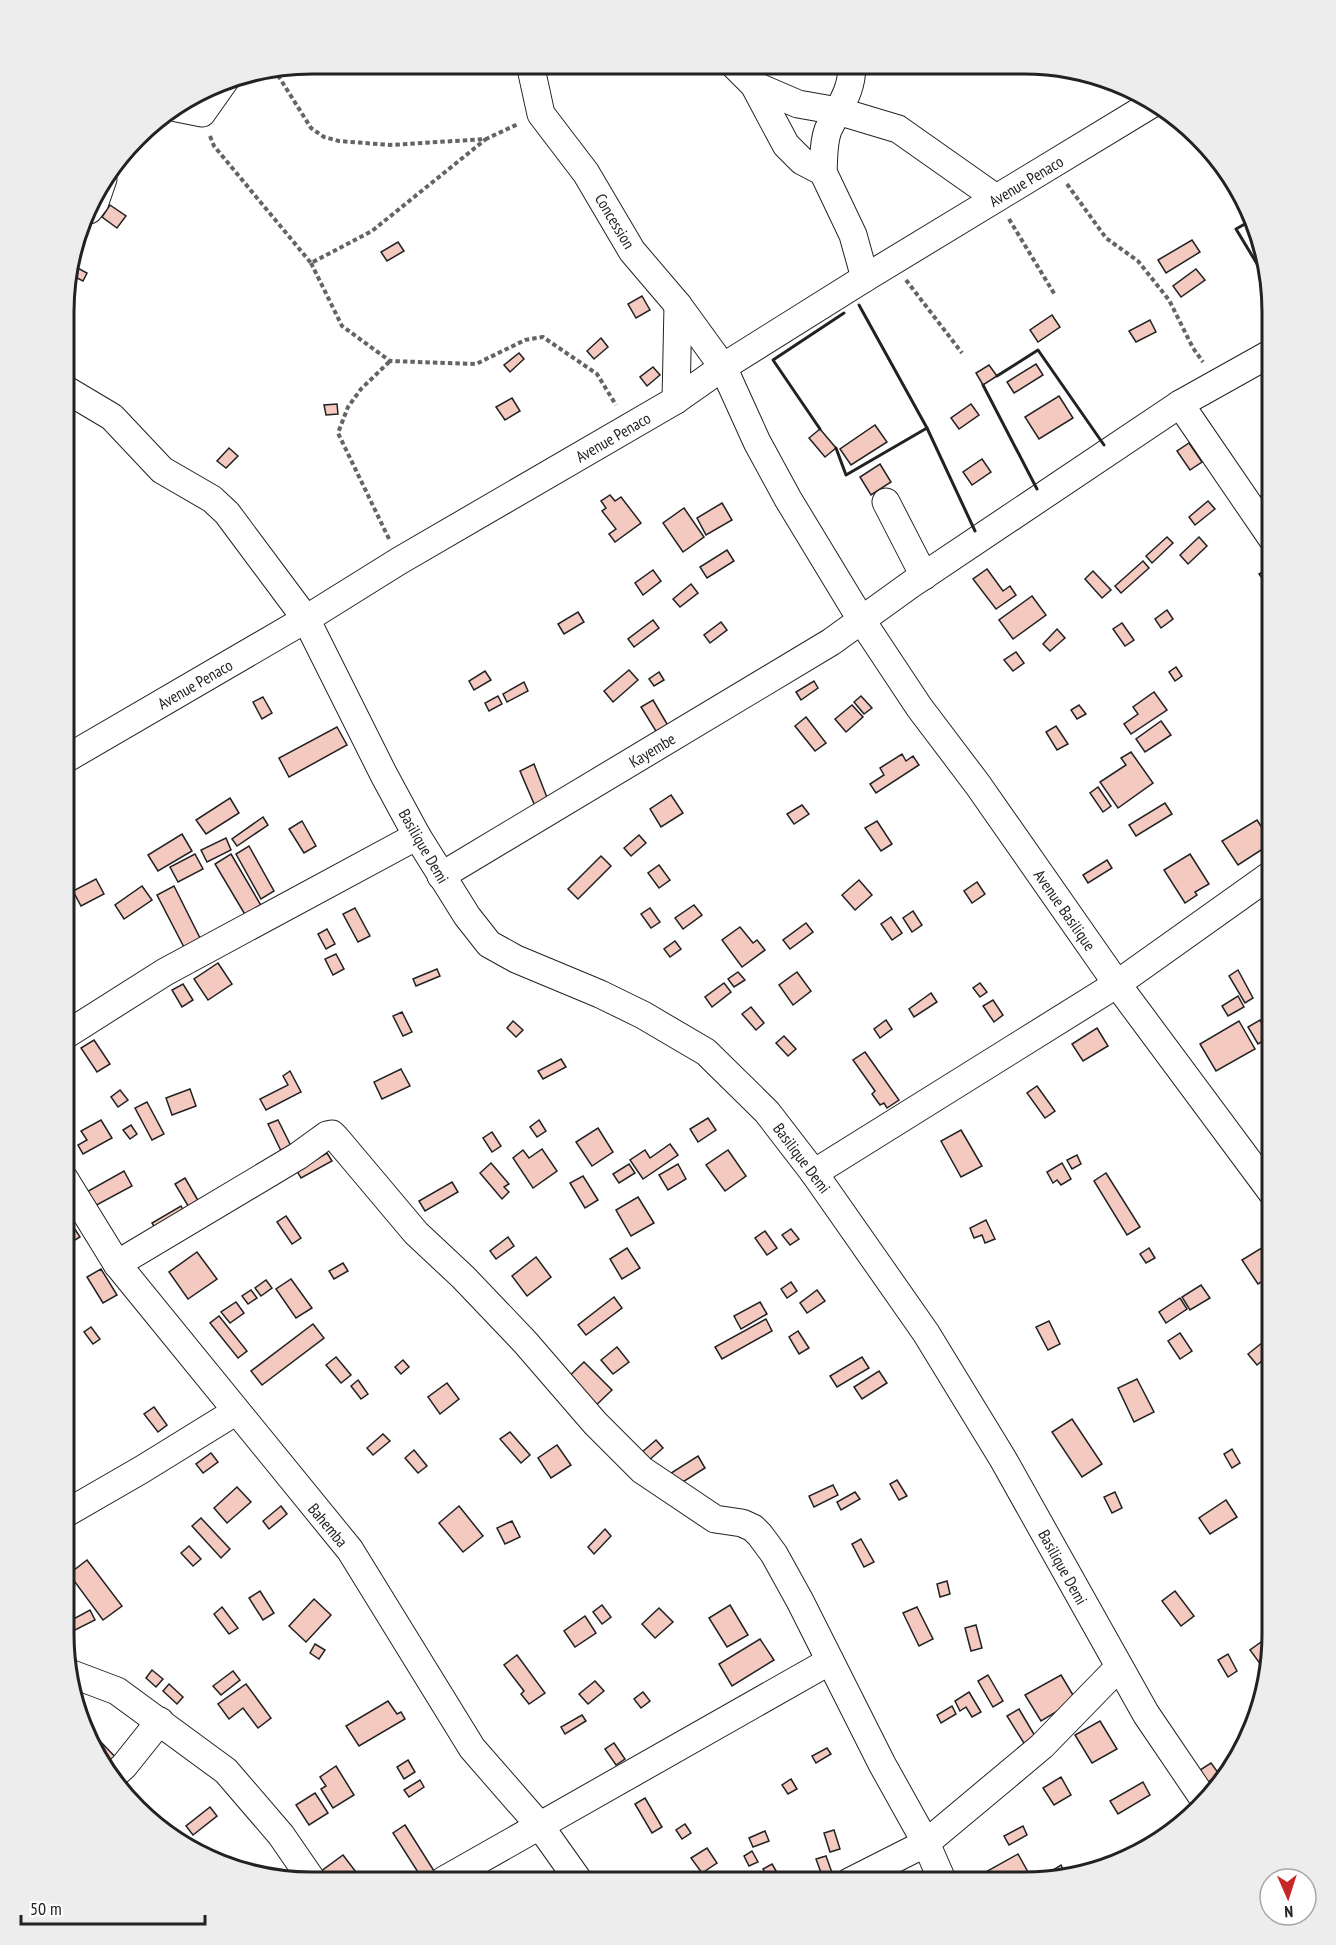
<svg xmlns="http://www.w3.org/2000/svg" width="1336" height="1945" font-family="'PT Sans Narrow',sans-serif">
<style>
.building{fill:#f3c9c0;stroke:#222;stroke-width:1.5}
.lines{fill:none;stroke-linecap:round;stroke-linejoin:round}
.minor-casing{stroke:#222;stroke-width:29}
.path{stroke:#646464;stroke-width:4;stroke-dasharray:4.5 3;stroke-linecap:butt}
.minor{stroke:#fff;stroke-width:27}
.wall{stroke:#222;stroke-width:3}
.labels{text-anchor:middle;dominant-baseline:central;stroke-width:4.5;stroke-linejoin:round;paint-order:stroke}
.street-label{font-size:16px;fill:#222;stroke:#fff}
.rim{fill:none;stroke:#222;stroke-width:3}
</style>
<rect width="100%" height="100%" fill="#fff"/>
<g class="building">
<polygon points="110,205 126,216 117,228 102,217"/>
<polygon points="1192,240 1200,252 1166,273 1158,260"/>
<polygon points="398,242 404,251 387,261 381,252"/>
<polygon points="74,266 87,273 83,281 69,274"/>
<polygon points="1196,269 1205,280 1181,297 1173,286"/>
<polygon points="642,296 650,310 636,318 628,304"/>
<polygon points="1052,315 1060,327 1038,342 1030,330"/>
<polygon points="1150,320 1156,332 1136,342 1129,331"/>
<polygon points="601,338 608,347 594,359 587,351"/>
<polygon points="519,353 524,359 510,372 504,365"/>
<polygon points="1036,364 1043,375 1014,393 1007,382"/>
<polygon points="989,365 997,376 983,385 976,373"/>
<polygon points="653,367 660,375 647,386 640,377"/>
<polygon points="1059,396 1073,418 1039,439 1025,417"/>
<polygon points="512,398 520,411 505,420 496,407"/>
<polygon points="337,404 338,414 326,415 324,405"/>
<polygon points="971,404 979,415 959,429 951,418"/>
<polygon points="875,425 887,442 851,465 840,449"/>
<polygon points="820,429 836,448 825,457 809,438"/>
<polygon points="1189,443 1202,462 1190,470 1177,451"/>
<polygon points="229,448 238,456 226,468 217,461"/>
<polygon points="982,459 991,472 972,485 963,472"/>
<polygon points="880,464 891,482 871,495 860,477"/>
<polygon points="1273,488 1273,514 1264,520 1252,502"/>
<polygon points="610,495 615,501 621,497 641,523 615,542 609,534 616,529 602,511 606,508 601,501"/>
<polygon points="1208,501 1215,509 1195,525 1189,517"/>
<polygon points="722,503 732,520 706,535 697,518"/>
<polygon points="684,508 704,537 683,552 663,523"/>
<polygon points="1167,537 1173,543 1152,563 1146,556"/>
<polygon points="1199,537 1207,546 1188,564 1180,555"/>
<polygon points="727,550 734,561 707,578 700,567"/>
<polygon points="1143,561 1149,568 1121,593 1115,586"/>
<polygon points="1269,568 1273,575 1264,581 1259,574"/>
<polygon points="987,569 1003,591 1010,586 1016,595 996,609 973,579"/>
<polygon points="653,570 661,581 643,595 635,583"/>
<polygon points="1093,571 1111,590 1102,598 1085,579"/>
<polygon points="691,584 698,593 680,607 673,599"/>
<polygon points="1032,596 1046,615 1013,639 999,620"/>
<polygon points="1167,610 1173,619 1161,628 1155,619"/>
<polygon points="578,612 584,622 564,634 558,624"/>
<polygon points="653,620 659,628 634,647 628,639"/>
<polygon points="721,622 727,630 710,643 704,635"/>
<polygon points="1122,623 1134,640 1125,646 1113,629"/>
<polygon points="1057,629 1065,638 1050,651 1043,644"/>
<polygon points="1016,652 1024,663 1013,671 1004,660"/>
<polygon points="1176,667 1182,676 1175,681 1169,672"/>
<polygon points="629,670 638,680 613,702 604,691"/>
<polygon points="485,671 491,680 474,690 469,681"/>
<polygon points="659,672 664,680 654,686 649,679"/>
<polygon points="814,681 818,688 801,700 796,692"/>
<polygon points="524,682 528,691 507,702 503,694"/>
<polygon points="1154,692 1167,710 1131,734 1124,724 1138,714 1133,707"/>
<polygon points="498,696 502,704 489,711 485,703"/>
<polygon points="861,696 872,708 864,714 854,702"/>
<polygon points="263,697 272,713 262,719 253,702"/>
<polygon points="653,700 670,729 659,736 641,707"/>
<polygon points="852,705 863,717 846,732 835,719"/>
<polygon points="1079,705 1086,714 1077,719 1071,710"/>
<polygon points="806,717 826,743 815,751 795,726"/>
<polygon points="1161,721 1171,735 1145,752 1136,739"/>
<polygon points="1056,726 1068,744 1057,750 1046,732"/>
<polygon points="337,727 347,745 289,777 279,758"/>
<polygon points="1131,752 1153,783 1118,808 1100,782 1126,765 1121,758"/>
<polygon points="902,754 906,761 913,756 919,765 876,793 870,784 884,775 880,768"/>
<polygon points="534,764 548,800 535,806 520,771"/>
<polygon points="1098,787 1111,806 1103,812 1090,793"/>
<polygon points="671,795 683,813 661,827 650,809"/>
<polygon points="230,798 239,813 206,834 196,820"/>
<polygon points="1165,803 1172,814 1136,836 1129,825"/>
<polygon points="802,805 809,814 794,824 787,814"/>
<polygon points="263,817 268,825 237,846 232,839"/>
<polygon points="1257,820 1272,843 1238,865 1222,841"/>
<polygon points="302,821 316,846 304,853 289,829"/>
<polygon points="877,821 892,844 881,851 865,828"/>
<polygon points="182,834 192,851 158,871 148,855"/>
<polygon points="639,835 646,843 631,856 624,848"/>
<polygon points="226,838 231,850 207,862 201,850"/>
<polygon points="249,846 274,891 261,899 236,854"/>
<polygon points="195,854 203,869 178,882 170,867"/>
<polygon points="231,854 266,914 250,923 215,864"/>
<polygon points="1190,854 1209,884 1195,892 1197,895 1185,903 1164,870"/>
<polygon points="601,856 611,866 578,899 568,889"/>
<polygon points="1107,860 1112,868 1088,883 1083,875"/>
<polygon points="659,865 670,880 659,888 648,873"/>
<polygon points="96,879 104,894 81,906 73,891"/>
<polygon points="859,880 872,895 855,910 842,895"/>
<polygon points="977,882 985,894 972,903 964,891"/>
<polygon points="142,886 152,900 124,919 115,905"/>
<polygon points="174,886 203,944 187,953 157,895"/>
<polygon points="694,905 702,915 683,929 675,918"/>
<polygon points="355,908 370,936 358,942 343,914"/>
<polygon points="650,908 660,922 651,928 641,914"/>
<polygon points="913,911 922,925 912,932 903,918"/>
<polygon points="891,917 902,933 892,940 881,924"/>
<polygon points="806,923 813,932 790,949 783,940"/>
<polygon points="740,927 753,943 757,940 765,950 742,967 722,940"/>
<polygon points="327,929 335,944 326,949 318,934"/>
<polygon points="675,941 681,949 670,957 664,949"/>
<polygon points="336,954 344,969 333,975 325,959"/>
<polygon points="218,963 232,984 208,1000 194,979"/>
<polygon points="437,969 440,976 416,986 413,979"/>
<polygon points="1238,970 1253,998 1245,1003 1229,976"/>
<polygon points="738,972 745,980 734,987 728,979"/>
<polygon points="797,972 811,991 793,1005 779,985"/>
<polygon points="724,983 731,992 712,1007 705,997"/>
<polygon points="980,983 987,992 980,997 973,988"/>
<polygon points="183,984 193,1000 182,1007 172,990"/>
<polygon points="931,993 937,1002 914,1017 909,1009"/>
<polygon points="1238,996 1244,1007 1228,1016 1222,1006"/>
<polygon points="993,1000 1003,1015 994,1022 983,1006"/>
<polygon points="751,1007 764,1023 756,1030 742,1014"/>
<polygon points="402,1012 412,1032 403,1036 393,1016"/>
<polygon points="886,1020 892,1029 880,1038 874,1029"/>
<polygon points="1260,1020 1270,1037 1258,1044 1248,1027"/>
<polygon points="513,1021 523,1030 516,1037 507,1028"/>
<polygon points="1239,1021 1255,1049 1216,1071 1200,1044"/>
<polygon points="1097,1028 1108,1046 1083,1061 1072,1044"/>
<polygon points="784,1036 796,1049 788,1056 776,1043"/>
<polygon points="94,1040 110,1064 97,1072 81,1048"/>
<polygon points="865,1052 899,1100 887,1108 884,1103 880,1105 872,1094 875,1091 853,1060"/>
<polygon points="561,1059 566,1067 543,1079 538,1071"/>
<polygon points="401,1069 410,1086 382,1099 374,1082"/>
<polygon points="290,1071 301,1092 266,1110 260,1099 288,1085 283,1076"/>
<polygon points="1037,1086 1055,1111 1045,1118 1027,1093"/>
<polygon points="190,1089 196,1106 172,1115 166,1098"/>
<polygon points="120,1090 128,1100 118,1107 111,1097"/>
<polygon points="147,1102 164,1134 152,1140 135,1108"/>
<polygon points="708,1118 716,1130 698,1142 690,1129"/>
<polygon points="101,1120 112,1138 83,1154 78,1145 87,1140 81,1131"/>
<polygon points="278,1120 296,1156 286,1161 268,1124"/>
<polygon points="539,1120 546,1131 537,1137 530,1127"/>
<polygon points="131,1125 137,1134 130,1139 123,1130"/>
<polygon points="598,1128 613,1152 592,1166 576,1142"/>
<polygon points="961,1130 982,1166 961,1177 941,1141"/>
<polygon points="492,1132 501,1146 492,1152 483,1138"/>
<polygon points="670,1144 678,1155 643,1179 630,1160 645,1150 650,1158"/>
<polygon points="542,1149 557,1171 533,1188 513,1158 523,1150 529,1158"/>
<polygon points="728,1150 746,1176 725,1191 706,1165"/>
<polygon points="327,1153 332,1161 301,1178 297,1171"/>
<polygon points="1077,1155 1081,1164 1072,1169 1067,1160"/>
<polygon points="491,1163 509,1184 504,1187 509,1192 502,1199 480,1173"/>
<polygon points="1062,1163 1071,1179 1061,1185 1057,1180 1053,1183 1047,1172"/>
<polygon points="629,1164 635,1173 619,1183 613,1174"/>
<polygon points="678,1164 686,1179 668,1190 659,1175"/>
<polygon points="124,1171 132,1186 91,1208 83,1194"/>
<polygon points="1106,1173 1140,1227 1127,1235 1094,1181"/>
<polygon points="583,1176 598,1200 585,1208 570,1183"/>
<polygon points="185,1178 203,1209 193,1214 175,1184"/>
<polygon points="452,1182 458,1192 425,1211 419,1201"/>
<polygon points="638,1197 654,1223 631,1236 616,1210"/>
<polygon points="181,1206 189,1220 161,1237 152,1223"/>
<polygon points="64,1212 80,1237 67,1245 64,1240"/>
<polygon points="286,1216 301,1238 292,1244 277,1222"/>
<polygon points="986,1220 995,1239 985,1243 982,1235 974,1238 970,1228"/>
<polygon points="791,1229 799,1239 790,1245 782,1235"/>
<polygon points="765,1231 777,1248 767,1255 755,1238"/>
<polygon points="508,1237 514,1246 496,1259 490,1251"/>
<polygon points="1273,1241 1273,1275 1258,1284 1242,1260"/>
<polygon points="627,1248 640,1268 622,1279 610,1259"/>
<polygon points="1149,1248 1155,1258 1146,1263 1140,1254"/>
<polygon points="197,1252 217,1279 188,1299 169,1272"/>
<polygon points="536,1257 551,1277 527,1296 512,1276"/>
<polygon points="343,1263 348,1271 334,1279 329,1271"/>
<polygon points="101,1269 117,1295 103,1303 87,1277"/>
<polygon points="291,1279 312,1308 296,1318 276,1289"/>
<polygon points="266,1280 272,1288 261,1296 255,1288"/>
<polygon points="791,1282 797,1291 787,1298 781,1289"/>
<polygon points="1201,1285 1210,1298 1190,1310 1182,1297"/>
<polygon points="251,1290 257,1298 248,1304 242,1296"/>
<polygon points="817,1290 825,1301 807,1313 800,1303"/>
<polygon points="614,1297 622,1308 586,1335 578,1325"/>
<polygon points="1180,1298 1187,1309 1166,1323 1159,1312"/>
<polygon points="236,1302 244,1313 230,1323 221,1312"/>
<polygon points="760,1302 767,1314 741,1329 734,1316"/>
<polygon points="219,1316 247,1351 238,1358 210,1323"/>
<polygon points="766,1319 772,1331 722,1359 715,1347"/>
<polygon points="1049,1321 1060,1344 1048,1350 1036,1327"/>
<polygon points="313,1324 324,1338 262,1385 251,1371"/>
<polygon points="91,1327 100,1339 93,1344 84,1332"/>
<polygon points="798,1331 809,1348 799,1354 789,1337"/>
<polygon points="1180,1333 1192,1351 1180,1359 1168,1341"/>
<polygon points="1267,1339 1273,1345 1273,1352 1257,1365 1248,1354"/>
<polygon points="617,1347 629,1362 613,1374 601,1360"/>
<polygon points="336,1357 351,1375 341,1383 326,1365"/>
<polygon points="862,1357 869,1368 837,1387 830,1376"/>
<polygon points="403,1360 409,1367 401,1374 395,1367"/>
<polygon points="584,1362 612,1390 592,1409 564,1381"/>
<polygon points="879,1371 887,1383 862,1399 854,1387"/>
<polygon points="1137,1379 1154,1412 1134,1422 1118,1388"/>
<polygon points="358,1380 368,1394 361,1399 351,1386"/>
<polygon points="447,1383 459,1399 440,1414 428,1397"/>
<polygon points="154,1407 167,1425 158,1432 144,1414"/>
<polygon points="1072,1419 1102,1464 1082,1477 1052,1432"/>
<polygon points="510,1432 530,1455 521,1463 500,1439"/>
<polygon points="383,1434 390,1441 373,1455 367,1448"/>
<polygon points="656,1440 663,1448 648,1461 641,1453"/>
<polygon points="557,1445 571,1465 551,1478 538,1458"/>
<polygon points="1232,1449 1240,1463 1232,1468 1224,1454"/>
<polygon points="414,1450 427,1466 418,1473 405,1458"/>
<polygon points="211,1453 218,1462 203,1473 196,1464"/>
<polygon points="698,1456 705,1468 675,1487 668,1475"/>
<polygon points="897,1480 907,1496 899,1500 890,1484"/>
<polygon points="833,1485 838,1495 814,1507 809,1496"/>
<polygon points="237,1487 251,1502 227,1523 214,1508"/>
<polygon points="855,1492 860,1499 841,1510 837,1502"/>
<polygon points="1115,1492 1122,1508 1112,1513 1104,1497"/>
<polygon points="1226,1500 1237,1517 1210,1534 1199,1518"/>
<polygon points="281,1506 287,1514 269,1529 263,1521"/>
<polygon points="459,1506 483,1536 463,1552 439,1523"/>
<polygon points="201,1518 230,1549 221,1558 192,1526"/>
<polygon points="512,1521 520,1537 505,1544 497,1528"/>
<polygon points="605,1529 611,1536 594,1554 588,1547"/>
<polygon points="861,1539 874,1562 864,1567 852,1544"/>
<polygon points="189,1546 201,1559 193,1566 181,1553"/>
<polygon points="87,1560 122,1606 103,1620 69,1574"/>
<polygon points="947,1581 950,1594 940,1597 937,1584"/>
<polygon points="260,1591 274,1613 263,1620 249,1598"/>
<polygon points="1175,1591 1194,1616 1181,1626 1162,1601"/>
<polygon points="314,1599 331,1615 306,1642 289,1626"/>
<polygon points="602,1605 611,1617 602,1624 593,1612"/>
<polygon points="730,1605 748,1635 727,1647 709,1618"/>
<polygon points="222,1607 238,1628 229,1634 214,1614"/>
<polygon points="917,1607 933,1639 919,1646 903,1613"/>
<polygon points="659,1608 673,1622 655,1638 642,1624"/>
<polygon points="90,1610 95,1620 71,1632 66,1623"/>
<polygon points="585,1616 596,1633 575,1647 564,1631"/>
<polygon points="976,1625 982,1648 971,1651 965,1628"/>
<polygon points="760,1639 774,1660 732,1686 719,1664"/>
<polygon points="1261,1642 1271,1657 1261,1665 1250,1650"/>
<polygon points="315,1644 325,1650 319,1659 310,1653"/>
<polygon points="1228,1654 1237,1671 1228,1677 1218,1660"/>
<polygon points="517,1655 545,1693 529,1704 521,1694 524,1691 504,1665"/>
<polygon points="152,1670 163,1679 156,1687 146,1678"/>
<polygon points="233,1671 240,1680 221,1695 213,1686"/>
<polygon points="988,1675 1003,1701 993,1707 978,1681"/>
<polygon points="1061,1675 1076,1700 1041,1721 1025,1695"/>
<polygon points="595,1681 604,1691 588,1704 579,1694"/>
<polygon points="169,1684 183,1697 177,1704 163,1691"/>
<polygon points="246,1684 271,1718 258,1728 243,1708 229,1719 218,1704"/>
<polygon points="643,1692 650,1701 641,1708 634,1699"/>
<polygon points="969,1692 981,1712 972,1717 966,1707 960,1711 955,1701"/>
<polygon points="388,1701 397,1714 401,1712 405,1719 359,1746 346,1726"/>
<polygon points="952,1706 956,1714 941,1723 937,1715"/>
<polygon points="1019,1709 1038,1741 1027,1748 1007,1716"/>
<polygon points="582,1715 586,1721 565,1734 561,1727"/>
<polygon points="1100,1721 1117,1749 1092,1763 1075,1735"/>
<polygon points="99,1740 122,1764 113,1773 91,1747"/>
<polygon points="614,1743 625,1759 616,1765 605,1749"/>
<polygon points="827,1748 831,1754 816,1763 812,1756"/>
<polygon points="408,1760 415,1772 404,1779 397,1767"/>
<polygon points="1211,1763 1219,1774 1208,1782 1200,1770"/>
<polygon points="336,1766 354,1795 333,1808 321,1789 326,1786 320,1777"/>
<polygon points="1061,1777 1071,1795 1054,1805 1043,1788"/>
<polygon points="791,1779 797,1789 788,1794 782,1785"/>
<polygon points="420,1780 424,1787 409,1797 404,1790"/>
<polygon points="1143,1782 1150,1795 1118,1814 1110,1801"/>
<polygon points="315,1793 328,1813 309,1825 296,1805"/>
<polygon points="645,1798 662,1827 652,1833 635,1804"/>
<polygon points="210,1807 217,1816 193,1835 186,1826"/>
<polygon points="685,1824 691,1833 682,1839 676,1830"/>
<polygon points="405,1825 436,1874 426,1880 423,1880 393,1833"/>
<polygon points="1023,1826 1027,1835 1009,1845 1004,1836"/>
<polygon points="834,1830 840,1849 830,1852 824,1833"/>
<polygon points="765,1831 769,1841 753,1847 749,1838"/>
<polygon points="707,1848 717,1863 702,1873 691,1858"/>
<polygon points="752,1851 758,1862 749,1866 744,1856"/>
<polygon points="1018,1854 1028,1872 1009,1882 986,1882 982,1874"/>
<polygon points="343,1855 356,1872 345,1880 326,1880 320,1872"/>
<polygon points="826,1856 835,1881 824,1881 816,1859"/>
<polygon points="772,1864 782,1881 770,1881 763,1869"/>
<polygon points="1061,1865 1065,1873 1046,1877 1045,1875"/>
</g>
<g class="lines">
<defs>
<g id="minor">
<polyline points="530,64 541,114 586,173 632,251 678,305 723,367 757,442 788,499 862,621 919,707 978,785 1117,984 1273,1194"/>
<polyline points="733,64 754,85 786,145 802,161 823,172 853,235 865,278"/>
<polyline points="754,85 798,104 838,111 898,129 996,198"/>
<polyline points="177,108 202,113 226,79"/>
<path d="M823,172C824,158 823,143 828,130C839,106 852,93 852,65"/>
<polyline points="89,210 95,202 103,179"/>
<polyline points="65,389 112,417 162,470 212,499 227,513 306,619 384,775 417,836 467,916 489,944 516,959 600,994 643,1015 706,1052 767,1112 814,1173 926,1333 1003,1459 1146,1714 1205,1801"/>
<polyline points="676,400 678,305"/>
<polyline points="1180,404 1273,540"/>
<polyline points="886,502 924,576"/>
<polyline points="64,760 306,619 399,561 676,400 723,367 865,278 1155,102"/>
<polyline points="441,876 831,642 910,585 1180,404 1273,352"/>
<polyline points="64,1036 165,972 417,836"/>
<polyline points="814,1173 1117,984 1273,873"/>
<polyline points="64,1178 117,1264 350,1550 472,1748 540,1826 579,1881"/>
<polyline points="117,1264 298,1156 327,1135 332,1134 336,1138 416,1233 463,1277 525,1342 595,1423 642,1470 715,1519 742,1523 753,1528 760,1535 774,1554 800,1601 882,1764 926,1843 943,1882"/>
<polyline points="63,1515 141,1470 235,1412"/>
<polyline points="72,1674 117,1691 226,1771 281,1835 312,1880"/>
<polyline points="114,1775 124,1766 160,1721"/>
<polyline points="444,1880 830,1661"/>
<polyline points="849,1882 926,1843 1042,1746 1119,1667"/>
</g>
</defs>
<use href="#minor" class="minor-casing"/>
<g class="path">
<polyline points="274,69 311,128 324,137 339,141 390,145 486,139 518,124"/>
<polyline points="210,136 214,146 311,263 372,231 486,139"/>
<polyline points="1067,184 1106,238 1138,261 1169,300 1193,348 1203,362"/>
<polyline points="1009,219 1055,295"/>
<polyline points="311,263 342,326 390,361 476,364 525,340 543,337 597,374 616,405"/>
<polyline points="906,280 962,353"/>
<polyline points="389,539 338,433 348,407 361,389 390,361"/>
</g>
<use href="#minor" class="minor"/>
<g class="wall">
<polyline points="1252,220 1236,229 1265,277"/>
<polyline points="997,376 1038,350 1104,445"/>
<polyline points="983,385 1037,489"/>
<polyline points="927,428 975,531"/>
<polyline points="820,429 773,360 844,313"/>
<polyline points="836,448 846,475 927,428 859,305"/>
</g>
</g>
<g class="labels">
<g class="street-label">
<text transform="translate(1026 181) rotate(-31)">Avenue Penaco</text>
<text transform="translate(615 221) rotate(59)">Concession</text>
<text transform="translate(613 437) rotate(-30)">Avenue Penaco</text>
<text transform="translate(195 684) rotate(-30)">Avenue Penaco</text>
<text transform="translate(652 750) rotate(-31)">Kayembe</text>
<text transform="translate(424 846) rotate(60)">Basilique Demi</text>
<text transform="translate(1065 910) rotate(55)">Avenue Basilique</text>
<text transform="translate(802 1158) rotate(53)">Basilique Demi</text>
<text transform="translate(328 1525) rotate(50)">Bahemba</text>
<text transform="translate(1063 1567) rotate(61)">Basilique Demi</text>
</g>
</g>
<path d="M0 0H1336V1945H0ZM312 74H1024A238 238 0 0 1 1262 312V1634A238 238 0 0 1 1024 1872H312A238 238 0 0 1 74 1634V312A238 238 0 0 1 312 74Z" fill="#ededed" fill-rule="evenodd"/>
<path class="rim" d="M312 74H1024A238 238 0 0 1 1262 312V1634A238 238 0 0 1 1024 1872H312A238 238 0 0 1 74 1634V312A238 238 0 0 1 312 74Z"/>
<g transform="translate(1288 1897) rotate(177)"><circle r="28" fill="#ffffff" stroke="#a7a7a7" stroke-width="1.5"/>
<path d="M0-4.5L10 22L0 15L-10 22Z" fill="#c62828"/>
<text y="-9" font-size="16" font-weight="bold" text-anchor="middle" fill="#222222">N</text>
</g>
<path d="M21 1915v9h184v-9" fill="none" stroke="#222222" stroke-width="3"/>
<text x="30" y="1915" font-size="18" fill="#222222" stroke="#ffffff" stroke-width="4.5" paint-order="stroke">50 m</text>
</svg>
